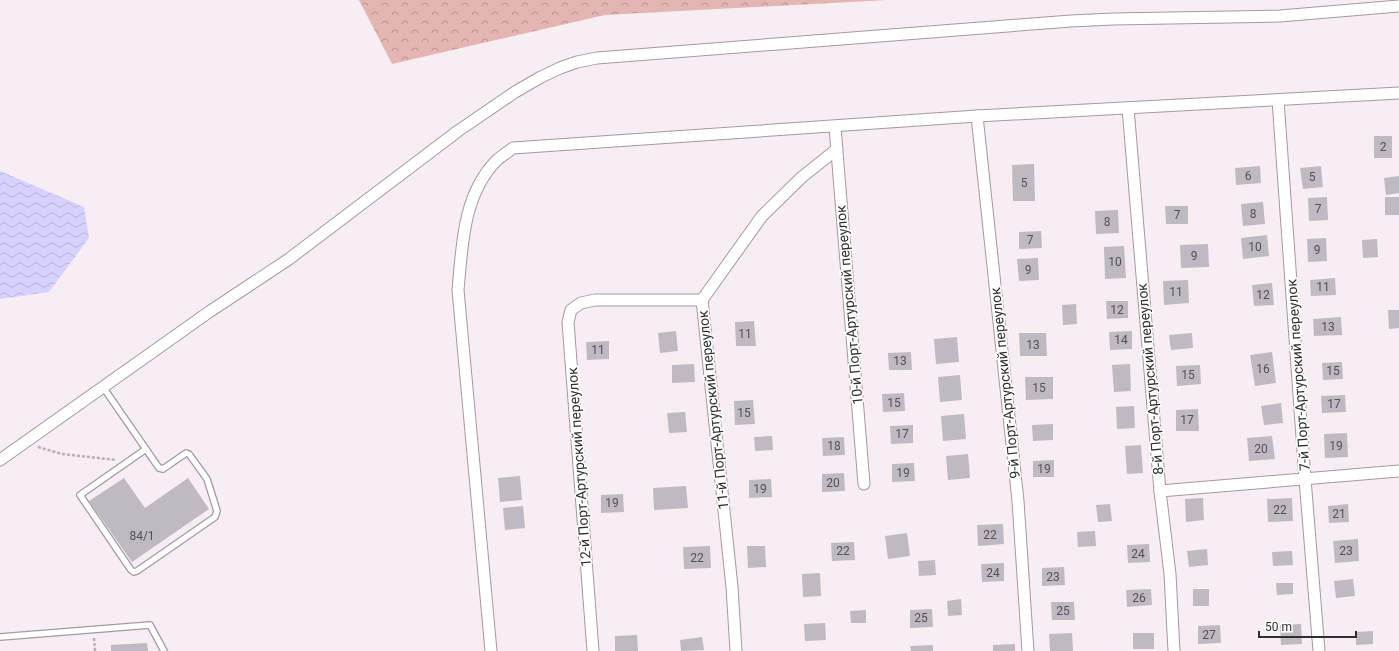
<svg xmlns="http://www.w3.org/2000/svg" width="1399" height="651" font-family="Roboto,sans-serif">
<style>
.forest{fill:url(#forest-crowns)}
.water{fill:url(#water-waves)}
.building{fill:#bfbac2}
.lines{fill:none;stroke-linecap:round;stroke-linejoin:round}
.lane-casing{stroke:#a29aa0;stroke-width:8}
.street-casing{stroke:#a29aa0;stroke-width:13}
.path{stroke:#b5aeb2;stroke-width:2.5;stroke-dasharray:3 2;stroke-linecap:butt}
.lane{stroke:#fff;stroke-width:5.5}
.street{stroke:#fff;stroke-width:11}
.labels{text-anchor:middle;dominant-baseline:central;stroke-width:3.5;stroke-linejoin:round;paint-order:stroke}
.number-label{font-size:12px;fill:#545054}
.street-label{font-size:14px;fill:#302d2f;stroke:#fff}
</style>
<defs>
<pattern id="forest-crowns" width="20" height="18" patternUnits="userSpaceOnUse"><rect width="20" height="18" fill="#e3b5b3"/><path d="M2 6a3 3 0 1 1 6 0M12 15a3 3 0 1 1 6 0" fill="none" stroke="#b89492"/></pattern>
<pattern id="water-waves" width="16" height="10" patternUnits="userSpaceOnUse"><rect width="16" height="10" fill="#d7d1fe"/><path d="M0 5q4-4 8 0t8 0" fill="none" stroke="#b9b4da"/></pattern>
</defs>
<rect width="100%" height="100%" fill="#f7eef4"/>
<polygon class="forest" points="359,0 887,0 605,15 392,64"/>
<polygon class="water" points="0,171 84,207 89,238 49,292 0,299"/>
<g class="building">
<rect x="1374" y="136" width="18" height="22"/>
<polygon points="1034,164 1035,201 1013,201 1012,165"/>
<polygon points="1260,166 1261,183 1236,185 1235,168"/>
<polygon points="1321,166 1323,187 1303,189 1300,168"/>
<polygon points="1399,176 1399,193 1386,195 1384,178"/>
<polygon points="1327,197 1328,220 1309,221 1308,198"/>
<rect x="1385" y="197" width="14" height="18"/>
<polygon points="1263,202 1265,224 1243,226 1241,204"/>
<polygon points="1165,206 1188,206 1188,224 1166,224"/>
<polygon points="1118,210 1119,233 1096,234 1095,211"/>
<polygon points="1041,231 1042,248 1019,249 1019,232"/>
<polygon points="1267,235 1269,256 1243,259 1241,238"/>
<polygon points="1326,238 1327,261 1308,262 1307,239"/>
<polygon points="1377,239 1378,257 1363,258 1362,240"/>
<polygon points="1208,244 1209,267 1181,268 1180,245"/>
<polygon points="1124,246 1126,278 1105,279 1104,247"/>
<polygon points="1038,258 1039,280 1019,281 1017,259"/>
<polygon points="1335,278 1336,295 1311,296 1310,280"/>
<polygon points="1188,280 1189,303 1164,305 1163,281"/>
<polygon points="1272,283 1274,305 1254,306 1252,285"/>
<polygon points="1106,301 1128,301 1128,318 1107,319"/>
<polygon points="1076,304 1077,324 1063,325 1062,305"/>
<polygon points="1388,310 1399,310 1399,328 1389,329"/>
<polygon points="1341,317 1342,335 1314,336 1313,319"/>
<polygon points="754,321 756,346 736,346 735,322"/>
<polygon points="676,331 678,351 660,353 658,333"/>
<polygon points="1132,331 1132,349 1110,350 1109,332"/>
<polygon points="1019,333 1046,333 1047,356 1020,356"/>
<polygon points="1192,333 1193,348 1171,350 1169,335"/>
<polygon points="957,337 959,362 936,364 934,339"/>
<polygon points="609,341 609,359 587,360 586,342"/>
<polygon points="911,352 912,370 889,370 888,353"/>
<polygon points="1272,352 1276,383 1255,386 1250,355"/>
<polygon points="1342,362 1343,379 1323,380 1322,363"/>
<polygon points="694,364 695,382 672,383 672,365"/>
<polygon points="1130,364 1131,391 1114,392 1112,365"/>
<polygon points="1200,365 1201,384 1177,386 1176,366"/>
<polygon points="960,375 962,400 940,402 938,377"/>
<polygon points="1025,377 1053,377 1053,399 1026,400"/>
<polygon points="904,393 905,411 883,412 882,394"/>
<polygon points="1345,395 1346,412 1322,413 1321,396"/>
<polygon points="753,400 755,424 735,425 734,401"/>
<polygon points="1281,403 1283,423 1264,425 1261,406"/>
<polygon points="1134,406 1135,428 1117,429 1116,407"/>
<polygon points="1198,409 1199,431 1176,431 1176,410"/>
<polygon points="685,412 687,432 669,433 667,413"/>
<polygon points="964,414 966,439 943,441 941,416"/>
<polygon points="1053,424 1053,440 1033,441 1032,425"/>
<polygon points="913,425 913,443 891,444 890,426"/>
<polygon points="1347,433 1348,457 1325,458 1324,434"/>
<polygon points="772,436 773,450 755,451 754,437"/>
<polygon points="1272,436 1275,459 1249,461 1247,438"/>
<polygon points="844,437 845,455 823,456 822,438"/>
<polygon points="1141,445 1143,473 1127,474 1125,446"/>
<polygon points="968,454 970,478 948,480 946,456"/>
<polygon points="1054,460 1054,477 1033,477 1033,461"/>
<polygon points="914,463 915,481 892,482 892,464"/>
<polygon points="844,473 845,491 822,492 822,474"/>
<polygon points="520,476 522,500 500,502 498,478"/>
<polygon points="124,478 145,508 188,478 209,509 132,562 89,501"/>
<polygon points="771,479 772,497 749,498 749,480"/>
<polygon points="686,486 688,508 654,510 653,488"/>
<polygon points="623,494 624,512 601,513 601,495"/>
<polygon points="1203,498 1204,520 1186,522 1185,499"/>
<polygon points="1292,498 1293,521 1268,522 1267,499"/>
<polygon points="1110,504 1112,521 1098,522 1096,505"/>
<polygon points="1348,504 1349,522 1329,523 1328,506"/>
<polygon points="523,506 525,528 505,530 503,508"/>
<polygon points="1003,524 1004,544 978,546 977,525"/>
<polygon points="1095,531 1096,546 1078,547 1077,532"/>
<polygon points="907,533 910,556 888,559 885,536"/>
<polygon points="1358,539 1359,561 1335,563 1333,541"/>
<polygon points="854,542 855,560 832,561 831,543"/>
<polygon points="1149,544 1150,562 1128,563 1127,545"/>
<polygon points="710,546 711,568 684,569 683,547"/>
<polygon points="747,546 765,546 766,567 748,568"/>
<polygon points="1207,549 1208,565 1189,567 1187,551"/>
<polygon points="1292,551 1293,565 1273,566 1272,552"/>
<polygon points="935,560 936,575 919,576 918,561"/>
<polygon points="1004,563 1004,581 982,582 981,564"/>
<polygon points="1064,567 1065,585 1042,586 1042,568"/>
<polygon points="820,573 821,596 803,597 802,574"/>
<polygon points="1353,579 1355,596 1336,598 1334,581"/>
<polygon points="1276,583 1293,583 1293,594 1277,595"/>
<polygon points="1151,589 1152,605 1127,607 1126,590"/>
<rect x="1193" y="589" width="16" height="17"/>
<polygon points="961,599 962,615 948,616 947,601"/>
<polygon points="1051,602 1074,602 1075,620 1052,620"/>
<polygon points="932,609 933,627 910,628 910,610"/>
<polygon points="866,610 866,623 851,623 850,611"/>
<polygon points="825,623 826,640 805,641 804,624"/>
<polygon points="1301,624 1302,644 1281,645 1280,625"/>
<polygon points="1220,625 1221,643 1198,644 1198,626"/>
<polygon points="1373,631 1373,644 1356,645 1356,632"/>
<polygon points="1072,633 1073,651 1050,651 1049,634"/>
<rect x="1133" y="633" width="21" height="16"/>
<polygon points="637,635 638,651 615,651 615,636"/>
<polygon points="702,637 704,650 681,651 680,640"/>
<polygon points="147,643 148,651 111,651 111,645"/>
<polygon points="1015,644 1015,651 993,651 993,645"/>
<polygon points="933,645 933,651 911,651 910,646"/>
</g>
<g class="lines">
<defs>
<g id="lane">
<polyline points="103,387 159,468 163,469 186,453 189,454 207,479 217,511 215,517 137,571 134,572 131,570 80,495 146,449"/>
<polyline points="0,637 150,625 164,651"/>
</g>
<g id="street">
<polyline points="1278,100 1305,479 1319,651"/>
<polyline points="1128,108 1160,491 1170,574 1174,651"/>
<polyline points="977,116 1018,501 1028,651"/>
<polyline points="835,127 864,484"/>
<polyline points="0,460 209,312 289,259 458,131 515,92 541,77 560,68 577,62 597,58 1071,21 1113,19 1280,16 1399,6"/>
<polyline points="1160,491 1399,471"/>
<path d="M491,651L458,290C462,246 463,195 496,161C501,156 508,152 513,148L977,116L1399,93"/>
<polyline points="593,651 568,322 571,310 581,303 595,300 702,300"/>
<polyline points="736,651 732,587 702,300 762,216 802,177 837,149"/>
</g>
</defs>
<use href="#lane" class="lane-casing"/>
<use href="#street" class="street-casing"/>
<g class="path">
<polyline points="38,447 62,454 116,460"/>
<polyline points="94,638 95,651"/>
</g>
<use href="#lane" class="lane"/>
<use href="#street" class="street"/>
</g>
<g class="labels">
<g class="number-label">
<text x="1383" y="147">2</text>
<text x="1248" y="176">6</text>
<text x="1312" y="177">5</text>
<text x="1024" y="183">5</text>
<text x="1318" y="209">7</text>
<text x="1253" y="214">8</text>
<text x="1177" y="215">7</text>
<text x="1107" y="222">8</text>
<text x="1030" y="240">7</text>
<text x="1255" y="247">10</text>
<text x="1317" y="250">9</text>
<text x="1194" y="256">9</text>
<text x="1115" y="262">10</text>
<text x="1028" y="270">9</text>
<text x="1323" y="287">11</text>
<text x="1176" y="292">11</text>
<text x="1263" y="295">12</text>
<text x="1117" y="310">12</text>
<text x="1328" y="327">13</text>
<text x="745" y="334">11</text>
<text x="1121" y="340">14</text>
<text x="1033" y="345">13</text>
<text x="598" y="350">11</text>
<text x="900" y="361">13</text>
<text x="1263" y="369">16</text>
<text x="1333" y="371">15</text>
<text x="1188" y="375">15</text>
<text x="1039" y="388">15</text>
<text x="894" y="403">15</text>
<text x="1334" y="404">17</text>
<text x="744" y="413">15</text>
<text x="1187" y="420">17</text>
<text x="902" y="434">17</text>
<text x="834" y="446">18</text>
<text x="1336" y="446">19</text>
<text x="1261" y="449">20</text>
<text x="1044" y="469">19</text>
<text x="903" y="473">19</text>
<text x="833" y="483">20</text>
<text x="760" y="489">19</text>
<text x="612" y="503">19</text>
<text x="1280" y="510">22</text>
<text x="1339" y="514">21</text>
<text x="990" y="535">22</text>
<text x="142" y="536">84/1</text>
<text x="843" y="551">22</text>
<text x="1346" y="551">23</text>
<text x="1138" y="554">24</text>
<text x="697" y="558">22</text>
<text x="993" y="573">24</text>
<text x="1053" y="577">23</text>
<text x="1139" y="598">26</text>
<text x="1063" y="611">25</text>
<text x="921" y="618">25</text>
<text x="1209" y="635">27</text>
</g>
<g class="street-label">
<text transform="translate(849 305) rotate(-95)">10-й Порт-Артурский переулок</text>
<text transform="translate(1298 375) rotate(-94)">7-й Порт-Артурский переулок</text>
<text transform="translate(1150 379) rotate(-95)">8-й Порт-Артурский переулок</text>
<text transform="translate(1005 383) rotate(-96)">9-й Порт-Артурский переулок</text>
<text transform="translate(713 410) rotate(-96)">11-й Порт-Артурский переулок</text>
<text transform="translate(579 467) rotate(-94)">12-й Порт-Артурский переулок</text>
</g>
</g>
<path d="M1259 631v6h97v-6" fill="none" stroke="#302d2f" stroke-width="2"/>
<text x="1265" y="631" font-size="12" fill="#302d2f" stroke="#ffffff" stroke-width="3" paint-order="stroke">50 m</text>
</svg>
